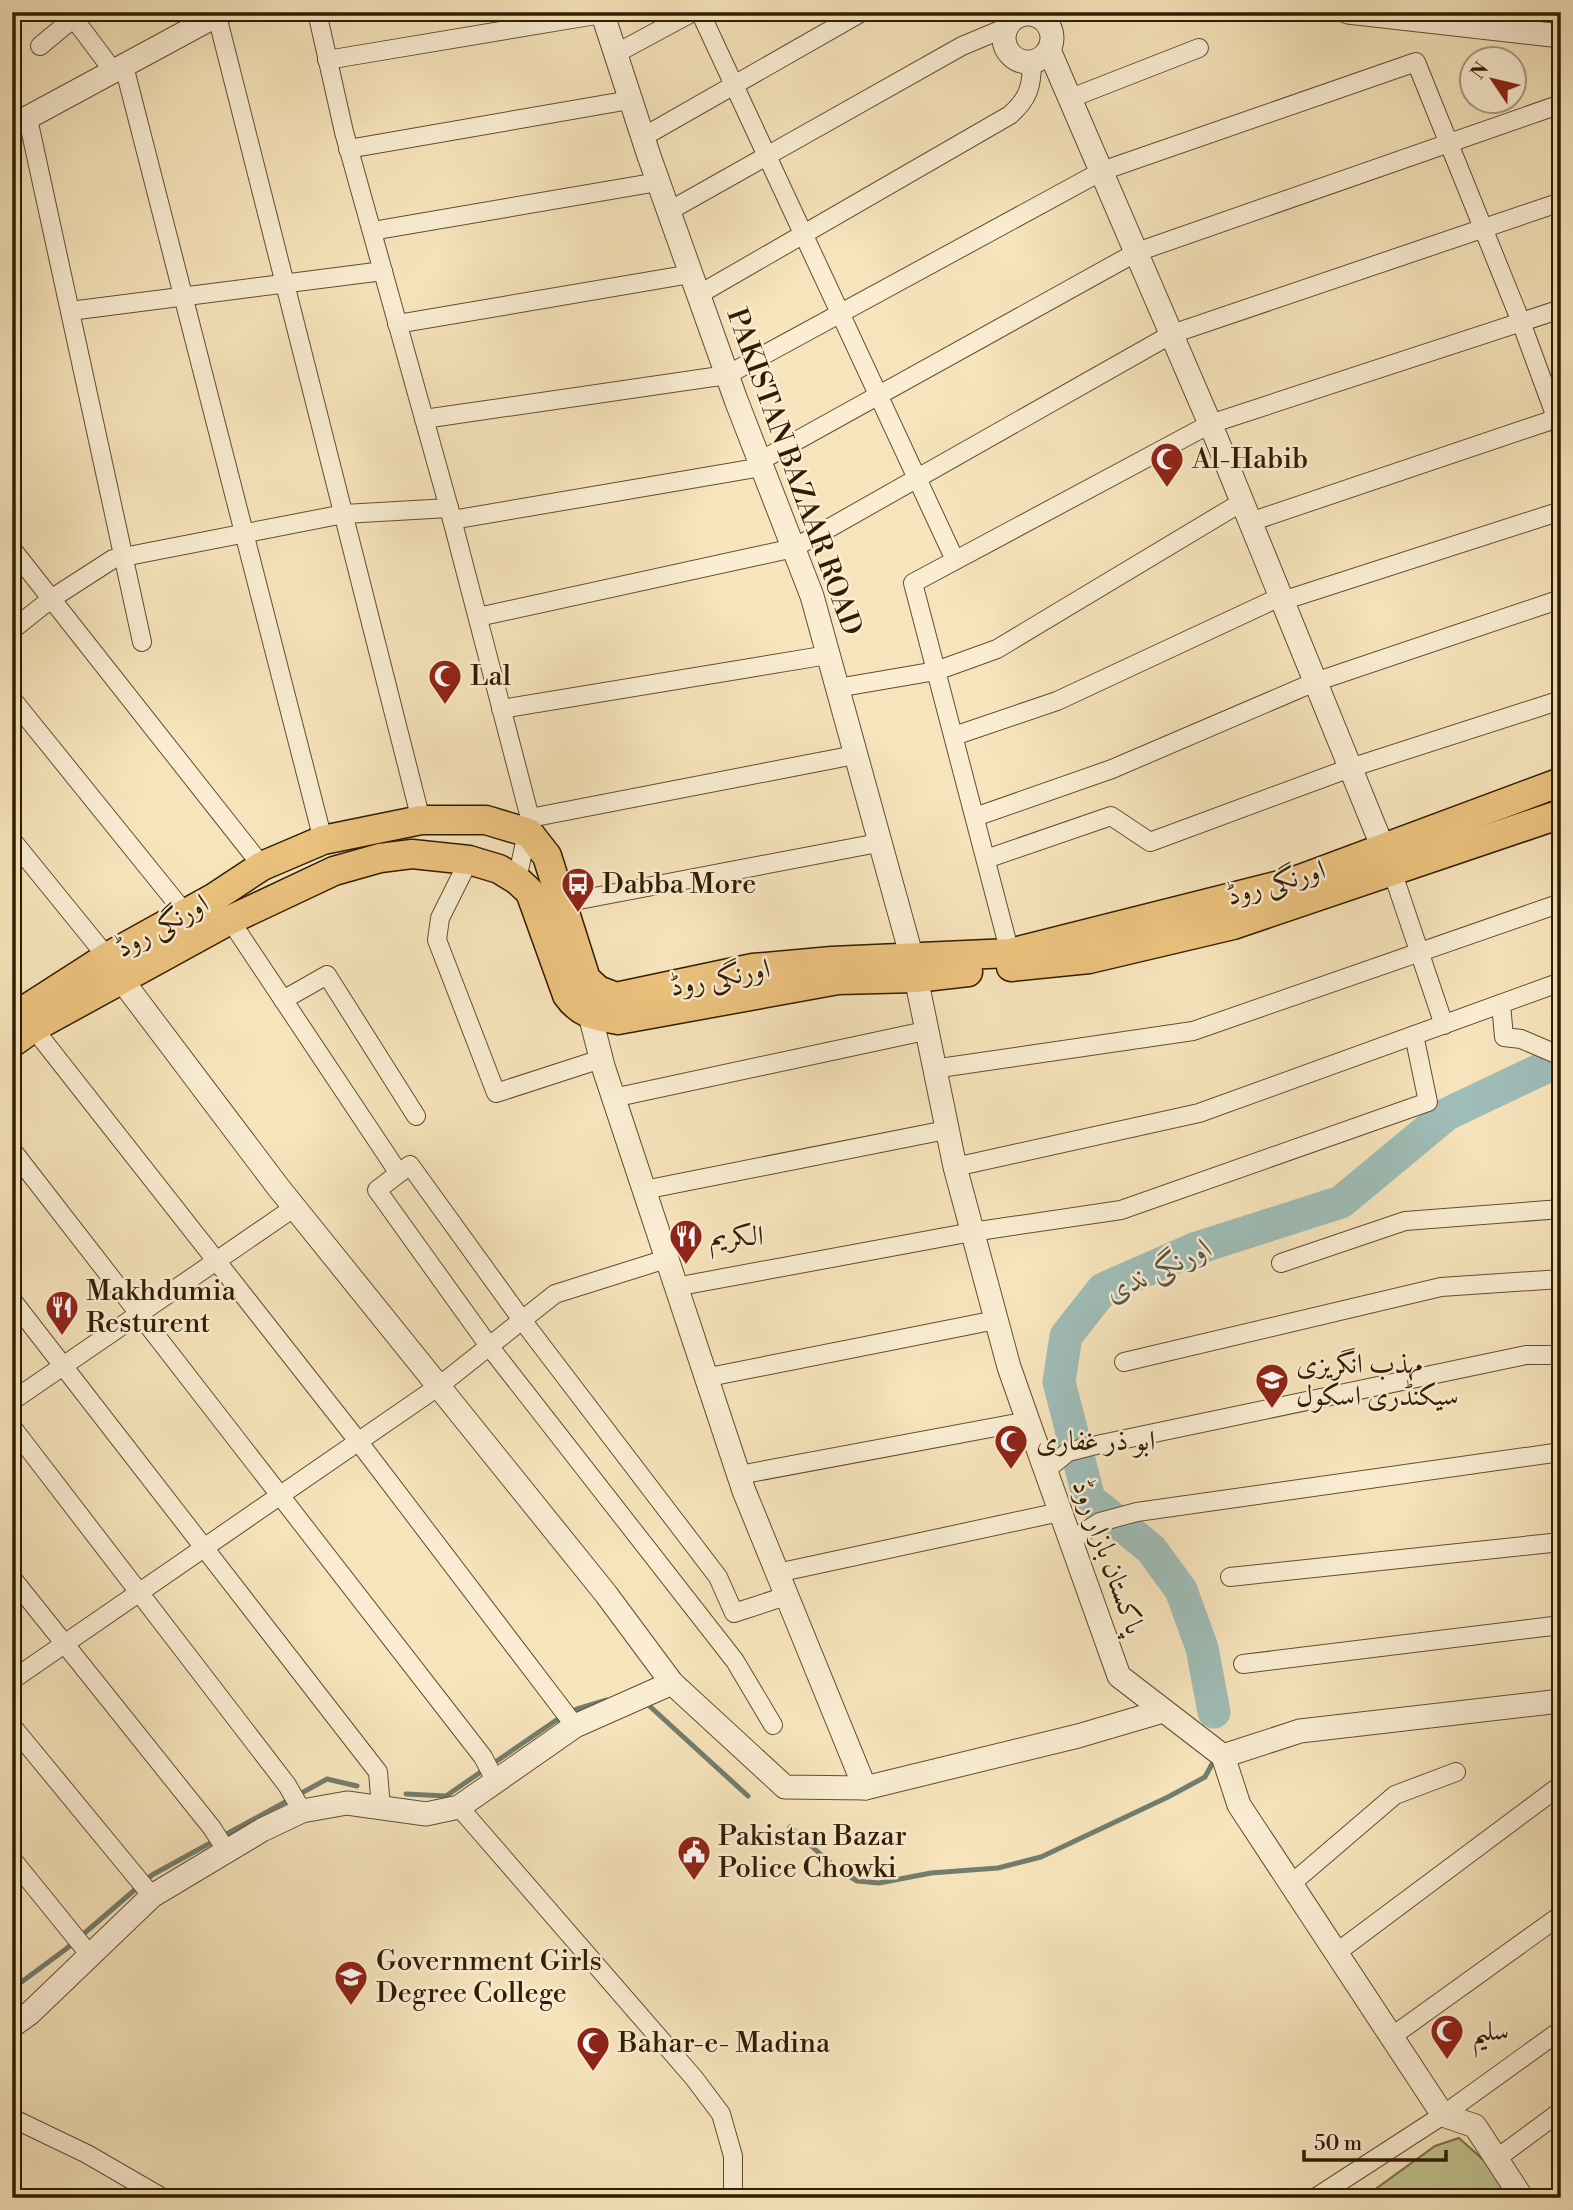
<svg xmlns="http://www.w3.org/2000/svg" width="1573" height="2210" font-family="'Libre Bodoni',Amiri,serif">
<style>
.green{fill:#c1c38e;stroke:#797047;stroke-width:2}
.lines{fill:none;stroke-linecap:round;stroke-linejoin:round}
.stream{stroke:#737d6e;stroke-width:5}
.river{stroke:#9fbdb8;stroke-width:33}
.minor-casing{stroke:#624e2f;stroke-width:20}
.tertiary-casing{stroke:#624e2f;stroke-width:25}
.primary-casing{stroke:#311c00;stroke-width:31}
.minor{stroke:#faedd3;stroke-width:18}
.tertiary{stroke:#faedd3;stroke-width:23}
.primary{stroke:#ecc27e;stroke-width:28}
.labels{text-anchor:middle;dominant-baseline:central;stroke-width:5;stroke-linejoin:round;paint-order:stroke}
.poi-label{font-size:28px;fill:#311c00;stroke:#faedd3;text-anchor:start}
.street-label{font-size:28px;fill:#311c00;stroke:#faedd3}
.water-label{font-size:30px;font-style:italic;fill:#585440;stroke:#faedd3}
</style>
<rect width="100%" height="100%" fill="#f7e4bc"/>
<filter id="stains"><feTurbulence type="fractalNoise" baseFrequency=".00286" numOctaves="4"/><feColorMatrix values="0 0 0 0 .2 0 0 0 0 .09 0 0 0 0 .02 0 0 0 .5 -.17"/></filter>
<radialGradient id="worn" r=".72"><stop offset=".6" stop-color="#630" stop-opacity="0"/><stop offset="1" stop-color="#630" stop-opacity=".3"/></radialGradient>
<polygon class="green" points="1459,2138 1489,2165 1509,2198 1363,2198 1435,2146"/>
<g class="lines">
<g class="stream">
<polyline points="644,1701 748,1796"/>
<polyline points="406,1794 446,1796 555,1721 577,1709 607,1700"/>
<polyline points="790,1827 836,1868 857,1881 879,1883 931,1873 998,1868 1041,1857 1168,1797 1205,1777 1212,1764"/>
<polyline points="12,1989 66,1949 152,1875 327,1779 357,1786"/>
</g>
<polyline class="river" points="1214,1712 1202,1648 1181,1590 1151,1549 1089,1499 1059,1382 1066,1336 1103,1289 1194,1249 1341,1202 1447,1114 1561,1060"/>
<defs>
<g id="minor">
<polyline points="69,12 114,72"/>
<polyline points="317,12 344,132 449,508 530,818 517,880"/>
<polyline points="700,12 955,560"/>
<polyline points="217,16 421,820"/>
<polyline points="40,46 81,12"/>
<polyline points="615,54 693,12"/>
<polyline points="327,60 602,14"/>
<polyline points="124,66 323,840"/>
<polyline points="1071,98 1199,48"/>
<polyline points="28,119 142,642"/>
<polyline points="643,137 862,12"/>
<polyline points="348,149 630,100"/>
<polyline points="669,211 962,46 1005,28"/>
<polyline points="372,231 658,182"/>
<path d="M698,295L1010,115C1028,99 1032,87 1032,62"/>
<polyline points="70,311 383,271"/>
<polyline points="397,324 691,274"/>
<polyline points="424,419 727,375 1102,171 1416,62 1521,322 1561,431"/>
<polyline points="760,461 1137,252 1561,104"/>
<polyline points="452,520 762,467"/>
<polyline points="1250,522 1561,417"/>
<polyline points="12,549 262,866"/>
<polyline points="1282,601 1561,511"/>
<polyline points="478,617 794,548 1172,334 1561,202"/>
<polyline points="12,630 51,599 113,559 344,514 449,508"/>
<polyline points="837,688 936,671 997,649 1242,502"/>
<polyline points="12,699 184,912"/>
<polyline points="501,709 828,655"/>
<polyline points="954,736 1057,701 1280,597"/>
<polyline points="975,817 1112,769 1315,682 1561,599"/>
<polyline points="530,818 855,755"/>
<polyline points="12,840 107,957"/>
<polyline points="986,859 1111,816 1150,842 1350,768 1561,700"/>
<polyline points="469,860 440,918 437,940 496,1093 601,1059"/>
<polyline points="1389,862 1444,1025"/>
<polyline points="563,903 878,843"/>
<polyline points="230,920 398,1172"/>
<polyline points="1010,953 913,583 1210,424 1561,309"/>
<polyline points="283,1000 327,975 416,1116"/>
<polyline points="1501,1004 1504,1037 1521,1039 1561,1056"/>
<polyline points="27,1020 358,1441 575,1726"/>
<polyline points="933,1069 1193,1031 1561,903"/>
<polyline points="613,1098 925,1031"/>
<polyline points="12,1150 483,1757 496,1782"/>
<polyline points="955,1167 1199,1113 1561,982"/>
<polyline points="644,1190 946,1130"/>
<polyline points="1281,1263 1405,1221 1561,1209"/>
<polyline points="675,1287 972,1232 1121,1210 1428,1102 1414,1035"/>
<polyline points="12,1300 378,1772 381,1808"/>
<polyline points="1124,1362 1441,1287 1561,1279"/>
<polyline points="704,1378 996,1320"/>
<polyline points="12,1401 295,1207"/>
<polyline points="12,1427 287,1785 302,1811"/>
<polyline points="1046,1470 1068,1452 1092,1446 1526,1355 1561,1355"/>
<polyline points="739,1475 1028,1421"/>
<polyline points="1071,1540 1100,1522 1137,1512 1561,1452"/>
<polyline points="777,1573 1060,1512"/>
<polyline points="1230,1577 1561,1542"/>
<polyline points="12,1578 212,1828 226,1850"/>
<polyline points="1243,1664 1561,1625"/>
<polyline points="12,1680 439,1386 555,1294 666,1259"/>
<polyline points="773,1725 735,1661 489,1346 377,1190 410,1165 522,1320 718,1577 734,1613 786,1596"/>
<polyline points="12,1726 152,1896"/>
<polyline points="459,1807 694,2078 721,2114 733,2156 733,2198"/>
<polyline points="12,1859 89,1954"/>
<polyline points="1291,1884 1395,1795 1456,1772"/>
<polyline points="1336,1953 1561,1785"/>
<polyline points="1391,2037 1561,1915"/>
<polyline points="12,2118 87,2154 163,2198"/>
<polyline points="1496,2159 1561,2111"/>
<polyline points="1315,2198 1443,2115 1561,2030"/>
</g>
<g id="tertiary">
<polyline points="602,12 649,156 736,400 812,596 912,958 955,1167 1009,1367 1028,1421 1119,1676 1223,1756"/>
<polyline points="1348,12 1561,36"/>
<circle cx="1028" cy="38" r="24"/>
<polyline points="1049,50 1217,440 1383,848"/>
<polyline points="12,126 223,12"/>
<polyline points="121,979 278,1187 606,1594 672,1683 785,1787 865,1788 1078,1736 1163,1711"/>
<polyline points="591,999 590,1015 603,1066 744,1491 865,1788"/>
<polyline points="1223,1756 1239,1805 1443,2115 1475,2126 1522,2198"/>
<polyline points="1223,1756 1300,1731 1561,1701"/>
<polyline points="12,2026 30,2013 152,1896 262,1830 302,1811 347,1803 426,1814 459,1807 575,1726 672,1683"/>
</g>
<g id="primary">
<polyline points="1011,967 1089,959 1233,925 1561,814"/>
<polyline points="12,1018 107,957 215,897 262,866 323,840 421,820 486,820 529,833 547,856 586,979 598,990 616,997 753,968 832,961 1010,953 1292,882 1561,782"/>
<path d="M12,1043L33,1028L230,920L334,871L380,858L412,854L469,860L499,869L517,880L530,892L567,995C581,1015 596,1016 618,1020L838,980L916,978L968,972"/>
</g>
</defs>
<use href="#minor" class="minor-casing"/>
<use href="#tertiary" class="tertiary-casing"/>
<use href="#primary" class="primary-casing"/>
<use href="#minor" class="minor"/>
<use href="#tertiary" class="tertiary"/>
<use href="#primary" class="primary"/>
</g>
<defs>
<symbol id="mosque-pin" viewBox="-11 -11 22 30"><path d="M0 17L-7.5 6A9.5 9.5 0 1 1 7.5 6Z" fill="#8f2418" stroke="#faedd3"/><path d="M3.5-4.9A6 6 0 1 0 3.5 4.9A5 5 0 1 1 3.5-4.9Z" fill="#fff"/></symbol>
<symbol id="bus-pin" viewBox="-11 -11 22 30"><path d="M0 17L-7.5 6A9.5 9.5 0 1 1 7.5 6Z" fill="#8f2418" stroke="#faedd3"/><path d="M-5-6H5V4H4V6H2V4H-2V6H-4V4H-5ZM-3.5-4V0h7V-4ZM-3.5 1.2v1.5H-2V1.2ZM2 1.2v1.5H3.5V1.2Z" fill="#fff"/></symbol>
<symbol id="restaurant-pin" viewBox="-11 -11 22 30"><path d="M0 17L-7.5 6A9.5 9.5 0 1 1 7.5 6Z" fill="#8f2418" stroke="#faedd3"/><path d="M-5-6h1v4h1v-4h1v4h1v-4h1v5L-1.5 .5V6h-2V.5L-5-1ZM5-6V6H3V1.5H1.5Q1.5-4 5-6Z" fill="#fff"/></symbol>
<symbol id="school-pin" viewBox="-11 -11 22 30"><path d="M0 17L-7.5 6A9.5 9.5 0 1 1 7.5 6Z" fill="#8f2418" stroke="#faedd3"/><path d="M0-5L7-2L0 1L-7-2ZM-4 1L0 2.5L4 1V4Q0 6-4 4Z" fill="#fff"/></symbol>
<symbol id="civic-pin" viewBox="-11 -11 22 30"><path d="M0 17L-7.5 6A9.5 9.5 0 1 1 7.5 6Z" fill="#8f2418" stroke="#faedd3"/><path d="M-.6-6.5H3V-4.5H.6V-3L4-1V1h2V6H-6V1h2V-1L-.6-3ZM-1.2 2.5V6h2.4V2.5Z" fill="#fff"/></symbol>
<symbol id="university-pin" viewBox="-11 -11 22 30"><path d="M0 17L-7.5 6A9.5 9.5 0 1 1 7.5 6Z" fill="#8f2418" stroke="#faedd3"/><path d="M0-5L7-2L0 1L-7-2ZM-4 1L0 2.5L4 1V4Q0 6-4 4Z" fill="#fff"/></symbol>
</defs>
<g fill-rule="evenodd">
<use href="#mosque-pin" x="1148" y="440" width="38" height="52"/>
<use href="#mosque-pin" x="426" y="657" width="38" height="52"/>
<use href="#bus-pin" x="559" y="865" width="38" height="52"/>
<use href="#restaurant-pin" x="667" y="1217" width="38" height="52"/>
<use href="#restaurant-pin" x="43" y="1288" width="38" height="52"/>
<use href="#school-pin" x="1253" y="1361" width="38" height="52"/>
<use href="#mosque-pin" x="992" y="1422" width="38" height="52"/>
<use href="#civic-pin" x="675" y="1833" width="38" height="52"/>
<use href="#university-pin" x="332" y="1958" width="38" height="52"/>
<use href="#mosque-pin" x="1428" y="2012" width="38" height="52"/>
<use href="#mosque-pin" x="574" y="2024" width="38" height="52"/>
</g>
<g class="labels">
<g class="poi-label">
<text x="1192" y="459">Al-Habib</text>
<text x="470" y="676">Lal</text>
<text x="602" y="884">Dabba More</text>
<text x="710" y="1236">الکریم</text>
<text x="86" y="1291">Makhdumia<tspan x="86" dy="32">Resturent</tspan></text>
<text x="1296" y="1364">مہذب انگریزی<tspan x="1296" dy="32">سیکنڈری اسکول</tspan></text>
<text x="1036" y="1441">ابو ذر غفاری</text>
<text x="718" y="1836">Pakistan Bazar<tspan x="718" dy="32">Police Chowki</tspan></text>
<text x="376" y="1961">Government Girls<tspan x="376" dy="32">Degree College</tspan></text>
<text x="1472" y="2031">سلیم</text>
<text x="618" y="2043">Bahar-e- Madina</text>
</g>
<g class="street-label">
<text transform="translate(794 472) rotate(70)">PAKISTAN BAZAAR ROAD</text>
<text transform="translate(1276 883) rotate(-16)">اورنگی روڈ</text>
<text transform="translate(162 926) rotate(-29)">اورنگی روڈ</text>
<text transform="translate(720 978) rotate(-11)">اورنگی روڈ</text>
<text transform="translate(1108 1557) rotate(70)">پاکستان بازار روڈ</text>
</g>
<g class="water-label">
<text transform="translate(1159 1270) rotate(-25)">اورنگی ندی</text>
</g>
</g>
<rect width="1573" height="2210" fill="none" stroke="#f7e4bc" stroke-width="42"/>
<rect x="14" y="14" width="1545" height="2182" fill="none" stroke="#311c00" stroke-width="3.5"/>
<rect x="21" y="21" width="1531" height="2168" fill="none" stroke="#311c00" stroke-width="2"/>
<g transform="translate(1493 80) rotate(305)"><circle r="33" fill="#faedd3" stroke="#aa997f" stroke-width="2"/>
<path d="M0-5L12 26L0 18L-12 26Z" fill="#8f2418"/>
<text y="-10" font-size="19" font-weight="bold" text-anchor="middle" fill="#311c00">N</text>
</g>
<path d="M1304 2150v10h142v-10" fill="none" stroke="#311c00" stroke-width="3.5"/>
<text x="1314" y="2150" font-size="21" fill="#311c00" stroke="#faedd3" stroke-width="5" paint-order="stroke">50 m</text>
<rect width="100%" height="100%" filter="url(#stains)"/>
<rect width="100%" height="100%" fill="url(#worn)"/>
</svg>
